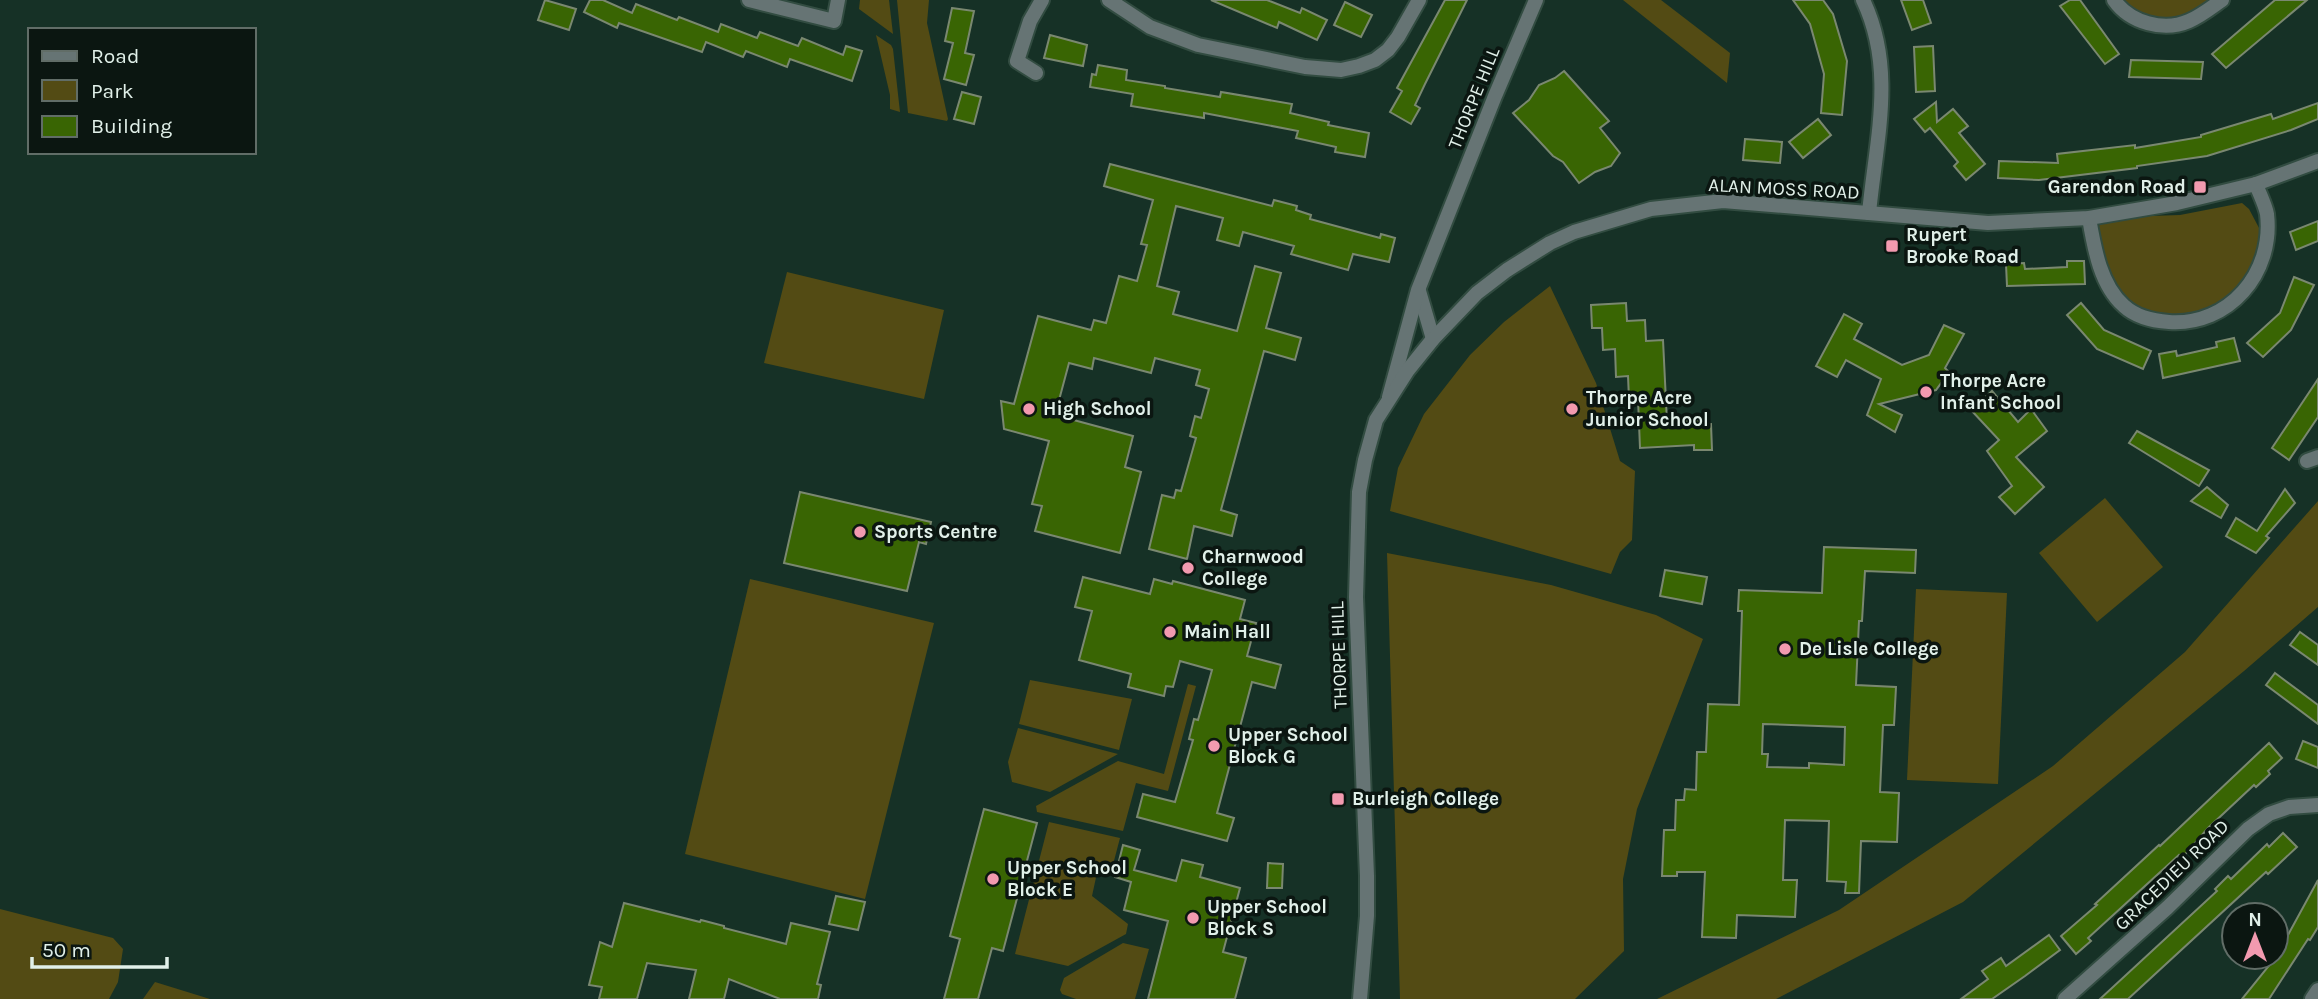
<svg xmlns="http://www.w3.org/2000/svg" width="2318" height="999" font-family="Karla,sans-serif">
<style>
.green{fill:#534b14}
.building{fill:#396503;stroke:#7a8870;stroke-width:2;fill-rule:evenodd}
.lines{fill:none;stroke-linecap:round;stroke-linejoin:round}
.minor-casing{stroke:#324c41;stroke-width:18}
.tertiary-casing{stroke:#324c41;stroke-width:18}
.minor{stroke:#667474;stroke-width:14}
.tertiary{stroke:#667474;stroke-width:14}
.poi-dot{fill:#f29aaf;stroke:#0b1611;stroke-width:2.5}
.labels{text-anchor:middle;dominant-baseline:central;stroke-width:7;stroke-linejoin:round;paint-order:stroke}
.street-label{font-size:19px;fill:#e1f0e9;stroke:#0b1611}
.poi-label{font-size:19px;font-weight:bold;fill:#e1f0e9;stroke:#0b1611;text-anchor:start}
</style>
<rect width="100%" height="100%" fill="#163126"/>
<g class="green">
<polygon points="860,0 889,0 893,34 859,9"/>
<polygon points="897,0 929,0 927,23 948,119 947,121 908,113"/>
<polygon points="1623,0 1661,0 1730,53 1727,83"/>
<polygon points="2114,0 2222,0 2189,21 2152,24"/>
<polygon points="876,35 891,45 893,49 900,112 890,109 890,95"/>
<polygon points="2242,203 2249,209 2267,243 2239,297 2186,323 2125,306 2108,283 2089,218 2180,215"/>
<polygon points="787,272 944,310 924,399 764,363"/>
<polygon points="1550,286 1596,383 1620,461 1635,471 1632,540 1620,552 1611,574 1390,511 1398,468 1424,414 1470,355 1504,322"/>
<polygon points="2105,498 2163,567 2097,622 2039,553"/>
<polygon points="2318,501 2318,607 2244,671 1963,902 1776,999 1657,999 1839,910 2053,766 2185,652"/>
<polygon points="1387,553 1551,585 1656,615 1703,639 1637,809 1623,879 1624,951 1575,999 1400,999"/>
<polygon points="750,579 934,623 865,899 685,854"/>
<polygon points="1916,589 2007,593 1998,784 1907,780"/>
<polygon points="1030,680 1132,699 1119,750 1019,724"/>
<polygon points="1188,684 1196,686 1168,791 1136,783 1123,831 1037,812 1036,806 1118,761 1164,774"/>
<polygon points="1018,728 1118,754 1050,792 1012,782 1008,762"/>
<polygon points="1049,822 1120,838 1110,876 1097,873 1092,896 1128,924 1126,934 1068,966 1015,954"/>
<polygon points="0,909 113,938 123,949 118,982 109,999 0,999"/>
<polygon points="1123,943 1149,949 1135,999 1076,999 1062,994 1060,990 1064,978"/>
<polygon points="155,982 210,999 143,999"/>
</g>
<g class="building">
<polygon points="545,0 576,9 569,30 538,20"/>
<polygon points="590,0 603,0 632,13 636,4 677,20 679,17 718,32 721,24 757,38 760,32 798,46 802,38 843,55 846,46 862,51 852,81 790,59 787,67 746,51 743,57 706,42 702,52 619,23 617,28 584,12"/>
<polygon points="1211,0 1267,0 1300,13 1302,8 1327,20 1317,40 1279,22 1277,28"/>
<polygon points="1445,0 1467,0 1425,84 1415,105 1420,108 1411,124 1390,112 1402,91 1397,88"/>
<polygon points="1793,0 1823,0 1833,14 1847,61 1842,115 1821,113 1824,74 1810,24"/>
<polygon points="1901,0 1923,0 1931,23 1912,30"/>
<polygon points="2070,0 2080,0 2119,54 2105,64 2060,6"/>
<polygon points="2275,0 2307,0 2226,68 2212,54"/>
<polygon points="1345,2 1372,15 1361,37 1334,25"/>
<polygon points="952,8 974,11 965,53 974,55 966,85 944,79 953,43 945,41"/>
<polygon points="1050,35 1087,45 1083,66 1044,58"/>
<polygon points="1933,46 1935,91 1916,92 1914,47"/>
<polygon points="2131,60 2203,62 2201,79 2129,77"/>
<polygon points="1098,65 1127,70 1126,80 1165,86 1165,88 1220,97 1221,92 1292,104 1290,113 1329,122 1328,125 1369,133 1365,157 1335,152 1336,147 1296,138 1298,131 1204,113 1204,118 1131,106 1133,94 1090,87 1092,74 1096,75"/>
<polygon points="1564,71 1609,121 1600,128 1620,153 1611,166 1595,172 1579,183 1563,162 1553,156 1513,113 1529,100 1539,85 1555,78"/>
<polygon points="962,92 981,97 974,124 954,119"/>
<polygon points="1936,102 1937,122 1953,109 1968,126 1959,133 1985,164 1966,180 1954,166 1958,162 1930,128 1925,132 1914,119"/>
<polygon points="2318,103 2318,119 2291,130 2207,156 2137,166 2137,168 2039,180 1998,178 1999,161 2058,163 2057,154 2135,145 2135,148 2201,137 2201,135 2271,114 2273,119"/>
<polygon points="1818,119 1831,135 1803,158 1789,142"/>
<polygon points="1745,139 1782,142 1780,163 1743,160"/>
<polygon points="1110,164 1272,206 1274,200 1297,206 1296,210 1311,215 1310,219 1380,238 1381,234 1395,238 1389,262 1353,254 1348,270 1291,254 1294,246 1243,232 1239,246 1217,240 1223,218 1176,206 1157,286 1179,292 1173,314 1237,331 1255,266 1281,273 1266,328 1301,338 1295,360 1264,351 1221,510 1237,515 1232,536 1194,526 1187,559 1149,549 1162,495 1174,498 1176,490 1181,491 1196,438 1190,436 1195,416 1201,418 1209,389 1196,385 1200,370 1155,358 1151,373 1094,358 1092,369 1069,363 1055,415 1133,436 1125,467 1141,472 1120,553 1035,531 1042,506 1032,504 1049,441 1004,429 1001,401 1014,404 1038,316 1091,330 1094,320 1106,323 1119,276 1137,281 1147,245 1141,244 1153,200 1104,186"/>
<polygon points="2318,221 2318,241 2296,250 2290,232"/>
<polygon points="2067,261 2084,261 2085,284 2007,286 2006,264 2024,263 2025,269 2067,267"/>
<polygon points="2294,277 2314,285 2291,330 2263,357 2247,343 2280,313"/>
<polygon points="1626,303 1627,321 1645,320 1646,341 1663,340 1667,422 1699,420 1699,425 1711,424 1712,450 1694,450 1694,445 1640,448 1638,399 1629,399 1628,376 1616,377 1615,349 1603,350 1602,328 1592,328 1591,305"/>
<polygon points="2081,303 2104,330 2151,351 2143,369 2097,349 2067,315"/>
<polygon points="1844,314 1862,324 1854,339 1902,365 1929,355 1944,325 1964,334 1945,368 1949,372 1936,390 1879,404 1902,415 1895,432 1867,415 1881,379 1846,360 1837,377 1816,366"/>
<polygon points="2234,338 2240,361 2163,378 2159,354 2176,351 2177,356 2217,347 2216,342"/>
<polygon points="2318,379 2318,417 2289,460 2272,448"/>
<polygon points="1992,391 2018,422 2031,409 2047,431 2016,457 2044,487 2015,514 1999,497 2012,486 1987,451 1999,440 1971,410"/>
<polygon points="2137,431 2209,470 2199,486 2129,443"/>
<polygon points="2207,487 2228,505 2221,518 2191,501"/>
<polygon points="2285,489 2295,503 2266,536 2269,538 2256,553 2226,536 2236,518 2257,531"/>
<polygon points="800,492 931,522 926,544 919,542 907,591 784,563"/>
<path d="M1824,547L1916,550L1915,573L1865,571L1862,621H1859L1856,685L1896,687L1894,725H1883L1880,792L1899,793L1897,842L1861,841L1859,893H1845L1846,882L1827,881L1829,821L1785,820L1783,880H1797L1795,917L1737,915L1736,938L1702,937L1705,872H1677V876H1662L1664,830H1675L1676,800H1684L1685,789L1696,790L1697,752H1706L1708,704L1739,705L1742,611H1738L1739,590L1822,593ZM1763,724L1845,727L1844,765L1809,763V768L1767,767L1768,754H1762Z"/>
<polygon points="1665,570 1707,577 1702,604 1660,596"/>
<polygon points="1083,577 1150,594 1154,579 1172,584 1173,581 1245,600 1240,619 1256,623 1247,656 1281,665 1275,688 1252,682 1217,813 1234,818 1227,841 1137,817 1143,794 1175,802 1193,740 1189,739 1194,719 1198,720 1212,670 1180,661 1173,687 1166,686 1164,696 1128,687 1131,674 1079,660 1092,611 1075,607"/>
<polygon points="2300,632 2318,645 2318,665 2290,645"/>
<polygon points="2275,673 2318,705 2318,724 2266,685"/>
<polygon points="2303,741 2318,747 2318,768 2296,759"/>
<polygon points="2269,743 2282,758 2268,771 2270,774 2256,787 2254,785 2208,828 2182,858 2179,855 2088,938 2091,941 2076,954 2061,936 2097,905 2095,904 2159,845 2160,846"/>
<polygon points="984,809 1037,823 1003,951 992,948 978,999 944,999 960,939 950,936"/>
<polygon points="2283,833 2297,847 2268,874 2266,872 2128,999 2100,999 2217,891 2215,889 2228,876 2231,879 2267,844 2269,847"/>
<polygon points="1123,845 1140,850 1134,870 1176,881 1182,860 1203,865 1200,877 1240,888 1223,952 1246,958 1235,999 1148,999 1168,921 1124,910 1131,882 1115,877"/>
<polygon points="1268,863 1283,864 1282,888 1267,888"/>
<polygon points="2318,880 2318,927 2310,940 2308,939 2269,999 2242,999 2276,957"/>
<polygon points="836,896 865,902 858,930 829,924"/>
<polygon points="624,903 700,922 701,920 724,926 724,928 786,944 791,923 830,932 817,984 821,985 818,999 780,999 729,979 724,999 689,999 696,970 647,963 637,999 599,999 602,987 589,985 600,942 612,947"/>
<polygon points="2049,935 2060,950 2025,976 1992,999 1961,999 1988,979 1982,971 2001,958 2006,966"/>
</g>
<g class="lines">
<defs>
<g id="minor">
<polyline points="749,0 834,21 838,0"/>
<polyline points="1109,0 1150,27 1198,45 1305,67 1341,70 1359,66 1375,60 1388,50 1398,37 1419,0"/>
<path d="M1863,0C1896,69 1876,140 1869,213"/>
<path d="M2114,0C2130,23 2164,32 2189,21C2201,16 2212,7 2222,0"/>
<polyline points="1036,73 1017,61 1030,21 1042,0"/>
<path d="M2089,218C2094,247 2100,285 2124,306C2136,317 2154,321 2169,322C2229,326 2274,273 2267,214C2265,204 2259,193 2256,184"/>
<polyline points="1419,291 1433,339"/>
<polyline points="1389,397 1418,290 1495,96 1536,0"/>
<polyline points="2307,461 2318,457"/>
<polyline points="2065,999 2167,908 2248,829 2269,814 2289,807 2318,805"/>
<polyline points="2312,999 2318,990"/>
</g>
<polyline id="tertiary" points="1360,999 1367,916 1367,876 1356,597 1359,492 1365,460 1376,420 1408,370 1433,339 1477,293 1507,270 1550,243 1574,232 1651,209 1723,201 1988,223 2089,218 2177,203 2256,184 2318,161"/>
</defs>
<use href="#minor" class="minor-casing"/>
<use href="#tertiary" class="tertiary-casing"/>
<use href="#minor" class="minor"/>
<use href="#tertiary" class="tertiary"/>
</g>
<g class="poi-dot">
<rect x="2193" y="180" width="14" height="14" rx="3.5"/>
<rect x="1885" y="239" width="14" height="14" rx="3.5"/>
<circle cx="1926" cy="392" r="7"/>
<circle cx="1029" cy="409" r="7"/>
<circle cx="1572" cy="409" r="7"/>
<circle cx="860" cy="532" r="7"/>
<circle cx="1188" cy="568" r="7"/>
<circle cx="1170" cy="632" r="7"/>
<circle cx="1785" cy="649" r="7"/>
<circle cx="1214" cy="746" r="7"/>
<rect x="1331" y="792" width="14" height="14" rx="3.5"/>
<circle cx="993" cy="879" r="7"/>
<circle cx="1193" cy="918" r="7"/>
</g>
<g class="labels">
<g class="street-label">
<text transform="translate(1474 98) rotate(-68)">THORPE HILL</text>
<text transform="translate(1784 189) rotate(3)">ALAN MOSS ROAD</text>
<text transform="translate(1339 655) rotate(-92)">THORPE HILL</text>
<text transform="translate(2172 875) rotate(-44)">GRACEDIEU ROAD</text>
</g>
<g class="poi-label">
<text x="2186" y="187" text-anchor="end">Garendon Road</text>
<text x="1906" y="235">Rupert<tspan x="1906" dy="22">Brooke Road</tspan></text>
<text x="1940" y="381">Thorpe Acre<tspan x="1940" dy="22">Infant School</tspan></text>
<text x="1586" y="398">Thorpe Acre<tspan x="1586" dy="22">Junior School</tspan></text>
<text x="1043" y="409">High School</text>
<text x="874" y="532">Sports Centre</text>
<text x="1202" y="557">Charnwood<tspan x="1202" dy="22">College</tspan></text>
<text x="1184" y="632">Main Hall</text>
<text x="1799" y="649">De Lisle College</text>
<text x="1228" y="735">Upper School<tspan x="1228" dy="22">Block G</tspan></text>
<text x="1352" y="799">Burleigh College</text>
<text x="1007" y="868">Upper School<tspan x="1007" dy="22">Block E</tspan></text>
<text x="1207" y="907">Upper School<tspan x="1207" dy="22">Block S</tspan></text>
</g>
</g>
<rect x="28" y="28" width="228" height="126" fill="#0b1611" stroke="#616d67" stroke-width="2"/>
<rect x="42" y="51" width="35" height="10" fill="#667474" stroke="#616d67" stroke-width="2"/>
<text x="91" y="63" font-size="21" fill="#e1f0e9">Road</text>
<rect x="42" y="80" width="35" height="21" fill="#534b14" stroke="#616d67" stroke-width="2"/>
<text x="91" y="98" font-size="21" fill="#e1f0e9">Park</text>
<rect x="42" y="116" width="35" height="21" fill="#396503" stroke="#616d67" stroke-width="2"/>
<text x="91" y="133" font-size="21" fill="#e1f0e9">Building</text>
<g transform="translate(2255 936)"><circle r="33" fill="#0b1611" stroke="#616d67" stroke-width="2"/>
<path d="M0-5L12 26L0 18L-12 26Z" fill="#f29aaf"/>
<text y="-10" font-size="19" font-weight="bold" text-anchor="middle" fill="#e1f0e9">N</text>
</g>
<path d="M32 957v10h135v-10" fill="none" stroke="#e1f0e9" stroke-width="3.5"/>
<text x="42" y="957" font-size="21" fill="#e1f0e9" stroke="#0b1611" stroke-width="5" paint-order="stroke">50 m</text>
</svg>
